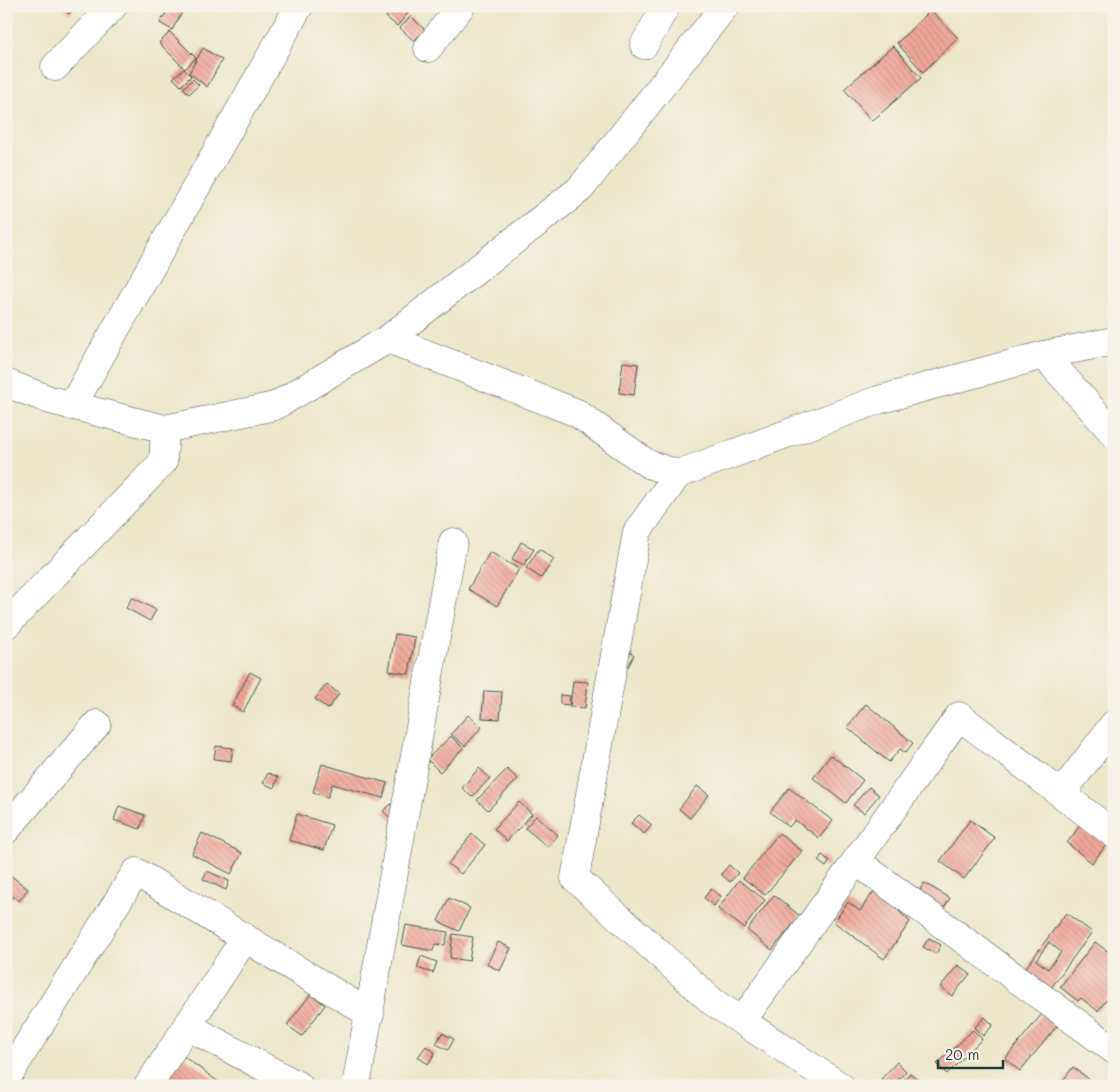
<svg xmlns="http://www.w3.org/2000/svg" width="1120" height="1092" font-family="Mali,sans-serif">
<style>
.building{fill:url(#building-back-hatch);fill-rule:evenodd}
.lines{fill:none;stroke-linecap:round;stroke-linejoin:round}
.minor-casing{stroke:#3e564a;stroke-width:29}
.minor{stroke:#fff;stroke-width:28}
</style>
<defs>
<pattern id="building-back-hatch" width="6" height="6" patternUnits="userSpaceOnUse" patternTransform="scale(1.25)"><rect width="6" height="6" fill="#f1a89c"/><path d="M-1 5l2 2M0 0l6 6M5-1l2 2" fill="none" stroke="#c38a80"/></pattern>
</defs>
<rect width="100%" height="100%" fill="#f7f3e8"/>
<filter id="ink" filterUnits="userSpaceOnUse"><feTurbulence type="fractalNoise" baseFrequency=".02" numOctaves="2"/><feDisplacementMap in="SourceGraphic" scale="10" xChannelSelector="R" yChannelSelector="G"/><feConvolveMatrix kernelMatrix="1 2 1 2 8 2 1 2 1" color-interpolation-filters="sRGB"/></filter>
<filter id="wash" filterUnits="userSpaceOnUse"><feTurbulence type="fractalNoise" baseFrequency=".0096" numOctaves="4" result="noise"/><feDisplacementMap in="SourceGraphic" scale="20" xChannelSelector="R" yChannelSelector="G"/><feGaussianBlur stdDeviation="1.12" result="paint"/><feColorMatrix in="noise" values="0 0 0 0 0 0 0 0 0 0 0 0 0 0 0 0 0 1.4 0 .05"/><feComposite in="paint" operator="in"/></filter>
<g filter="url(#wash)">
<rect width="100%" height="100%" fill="#ece6ca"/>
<g id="blocks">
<g class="building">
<polygon points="61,6 77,6 69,14"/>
<polygon points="170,6 186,6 172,30 160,23"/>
<polygon points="395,6 414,6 397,26 386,17"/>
<polygon points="931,10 958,38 923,72 897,43"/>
<polygon points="411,16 425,30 414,41 400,28"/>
<polygon points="170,32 196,58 185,69 159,43"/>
<polygon points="893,46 921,78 872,121 844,89"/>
<polygon points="203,48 222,60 207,87 189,73"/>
<polygon points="184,69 191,76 181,86 173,78"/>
<polygon points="193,79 199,85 189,94 183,88"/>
<polygon points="623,362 638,364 634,395 619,393"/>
<polygon points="521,542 534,549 524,565 512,559"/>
<polygon points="539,549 554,559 541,578 526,568"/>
<polygon points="490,552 519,569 497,606 468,589"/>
<polygon points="132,597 156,610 150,621 126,608"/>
<polygon points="395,634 415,637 409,674 389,671"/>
<polygon points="623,649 634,655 628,667 617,662"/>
<polygon points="250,672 261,678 243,712 232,706"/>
<polygon points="573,681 588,682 585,708 570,707"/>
<polygon points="327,684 339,694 328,709 315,699"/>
<polygon points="484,691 502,692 500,719 482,718"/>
<polygon points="560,695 570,696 569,705 560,704"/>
<polygon points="866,704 913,743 905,753 900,749 889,762 847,727"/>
<polygon points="468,715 482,727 465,746 451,734"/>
<polygon points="451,736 463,748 440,772 427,759"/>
<polygon points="216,746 233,748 231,761 214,759"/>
<polygon points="831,755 863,780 846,803 813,778"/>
<polygon points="322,764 387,783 383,798 332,784 328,797 313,792"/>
<polygon points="479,768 490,778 472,797 462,788"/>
<polygon points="507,769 518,779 488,810 477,800"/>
<polygon points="268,773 278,777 274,788 263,783"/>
<polygon points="697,786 709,795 690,818 679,809"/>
<polygon points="869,787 879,795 864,813 853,805"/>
<polygon points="789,788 833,821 819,838 795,820 789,827 770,812"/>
<polygon points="396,800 394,823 383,811"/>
<polygon points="519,802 532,814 507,841 494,829"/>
<polygon points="119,806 145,815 140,829 114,820"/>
<polygon points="297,814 332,825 324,850 289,840"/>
<polygon points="639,815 652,825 644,834 631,823"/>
<polygon points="536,816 558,835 548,847 525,828"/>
<polygon points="1085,819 1111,839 1092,863 1067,843"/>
<polygon points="970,820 995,838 964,879 940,861"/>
<polygon points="202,833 242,853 231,874 192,854"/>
<polygon points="779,833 802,851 765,895 743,878"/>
<polygon points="472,834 485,845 461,874 448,864"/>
<polygon points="822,855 830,861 826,867 818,861"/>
<polygon points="729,865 738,873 730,882 721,874"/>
<polygon points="207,871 229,881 226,890 203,879"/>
<polygon points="6,872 28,889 19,901 13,896 6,905"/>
<polygon points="739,880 765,900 744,928 718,909"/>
<polygon points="924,883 950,898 940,915 914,900"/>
<polygon points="876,888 910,922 884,959 834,922 848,902 860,911"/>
<polygon points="711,889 721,896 714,906 704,898"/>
<polygon points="774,895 800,916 772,950 747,930"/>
<polygon points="449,898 470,908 459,931 438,921"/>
<path d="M1066,913L1092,932L1048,992L1022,973ZM1049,942L1061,952L1048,969L1036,960Z"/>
<polygon points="406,925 448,932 445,945 435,944 433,951 402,945"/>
<polygon points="453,934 473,937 469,961 450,958"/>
<polygon points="929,938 941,945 936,954 923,947"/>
<polygon points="498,942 511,948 500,971 487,964"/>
<polygon points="1095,942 1114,956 1114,990 1098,1011 1081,998 1078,1001 1060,987"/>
<polygon points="421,956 437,962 433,973 417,968"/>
<polygon points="958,965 970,974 952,996 940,987"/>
<polygon points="311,994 325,1005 302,1036 287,1025"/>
<polygon points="1042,1014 1057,1026 1020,1071 1005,1059"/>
<polygon points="985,1017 993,1025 983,1036 974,1028"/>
<polygon points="973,1030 982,1039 947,1074 937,1064"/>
<polygon points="442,1033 454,1039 448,1050 436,1044"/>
<polygon points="426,1046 435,1053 428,1064 418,1057"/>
<polygon points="175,1050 224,1086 149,1086"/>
<polygon points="897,1062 906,1071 893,1086 888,1086 881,1079"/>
<polygon points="1073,1067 1098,1086 1059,1086"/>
<polygon points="910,1073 924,1085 923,1086 899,1086"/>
</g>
</g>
</g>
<g filter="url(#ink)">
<use href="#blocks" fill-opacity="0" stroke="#3e564a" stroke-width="1"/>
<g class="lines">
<defs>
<g id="minor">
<polyline points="644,45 666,6"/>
<polyline points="428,48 461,6"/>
<polyline points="55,67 113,6"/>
<polyline points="388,339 577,413 648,464 678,474 878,400 1044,355 1114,341"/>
<polyline points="1044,355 1114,434"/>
<polyline points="6,383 50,400 165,429 275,406 388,339 580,189 725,6"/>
<polyline points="72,406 299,6"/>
<polyline points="678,474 637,532 575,878 713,1002 840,1086"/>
<polyline points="6,625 163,462 165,429"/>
<polyline points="1061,794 1114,724"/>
<polyline points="6,830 97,724"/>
<polyline points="856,861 1114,1050"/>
<polyline points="742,1021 959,716 1114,834"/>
<polyline points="187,1026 299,1086"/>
<polyline points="6,1079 136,872 370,1014"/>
<polyline points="148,1086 245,938"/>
<polyline points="356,1086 453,542"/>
</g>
</defs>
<use href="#minor" class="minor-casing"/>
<use href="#minor" class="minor"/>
</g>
</g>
<rect width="1120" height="1092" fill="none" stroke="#f7f3e8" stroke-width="25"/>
<path d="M938 1060v8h65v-8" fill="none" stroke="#1f3d34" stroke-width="2.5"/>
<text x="945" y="1060" font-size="15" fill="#1f3d34" stroke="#f7f3e8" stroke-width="4" paint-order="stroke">20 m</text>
</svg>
